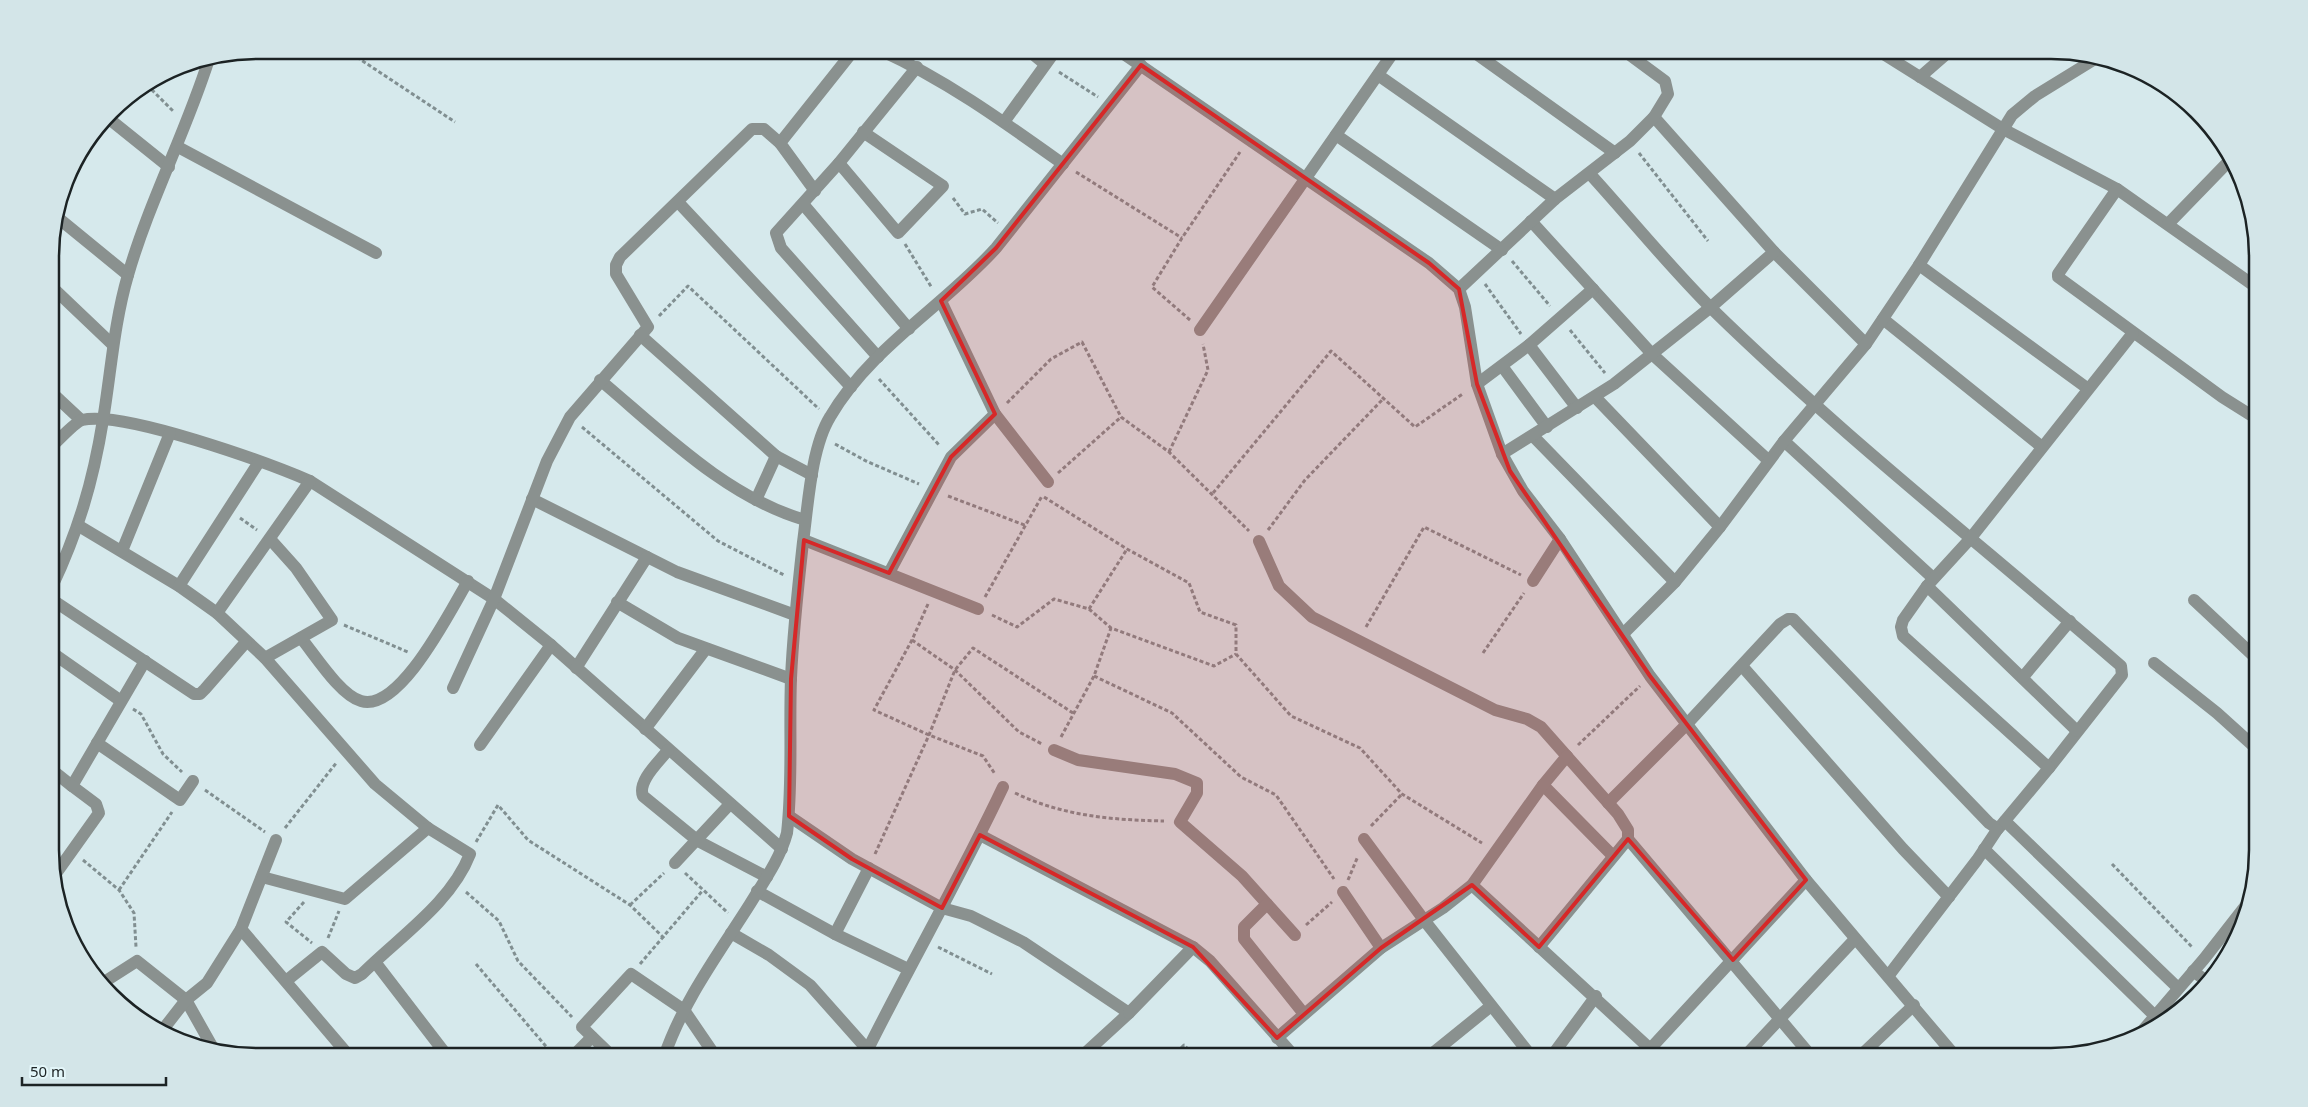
<svg xmlns="http://www.w3.org/2000/svg" width="2308" height="1107" font-family="'Noto Sans',sans-serif">
<style>
.lines{fill:none;stroke-linecap:round;stroke-linejoin:round}
.path{stroke:#818f91;stroke-width:3;stroke-dasharray:4 2.5;stroke-linecap:butt}
.minor{stroke:#8a918f;stroke-width:12}
.marked{fill:#d62828;fill-opacity:0.2;stroke:#d62828;stroke-width:4;stroke-linejoin:round}
.rim{fill:none;stroke:#1c2324;stroke-width:2.5}
</style>
<rect width="100%" height="100%" fill="#d6e9ec"/>
<g class="lines">
<g class="path">
<polyline points="346,50 455,122"/>
<polyline points="1059,72 1098,97"/>
<polyline points="147,85 173,111"/>
<polyline points="1639,153 1708,241"/>
<polyline points="1076,172 1182,238"/>
<polyline points="953,198 965,214 982,209 998,223"/>
<polyline points="905,244 932,288"/>
<polyline points="1512,261 1550,306"/>
<polyline points="1485,284 1521,334"/>
<polyline points="659,316 688,286 819,409"/>
<polyline points="1190,320 1152,287 1182,238 1240,152"/>
<polyline points="1570,330 1605,373"/>
<polyline points="879,379 940,446"/>
<polyline points="1007,403 1051,359 1082,342 1121,417 1169,452 1249,531"/>
<polyline points="582,427 718,541 784,575"/>
<polyline points="835,444 866,461 919,484"/>
<polyline points="1169,452 1208,370 1203,344"/>
<polyline points="1058,473 1121,417"/>
<polyline points="1213,493 1331,351 1415,427 1464,393"/>
<polyline points="948,496 1027,526"/>
<polyline points="1044,497 1127,549 1189,583 1200,612 1236,625 1236,654 1291,716 1360,748 1402,794 1482,843"/>
<polyline points="240,518 257,530"/>
<polyline points="1268,530 1305,480 1383,399"/>
<polyline points="985,597 1042,496"/>
<polyline points="928,604 912,640 874,710 929,735 983,756 995,774"/>
<polyline points="1089,609 1127,549"/>
<polyline points="992,615 1017,627 1054,599 1089,609 1111,628 1214,666 1236,654"/>
<polyline points="344,625 408,652"/>
<polyline points="1366,627 1424,527 1521,575"/>
<polyline points="912,640 955,670 1019,732 1042,744"/>
<polyline points="1483,653 1524,593"/>
<polyline points="1094,676 1172,713 1241,777 1276,795 1334,879"/>
<polyline points="133,709 141,714 163,754 182,772"/>
<polyline points="1061,737 1094,676 1111,628"/>
<polyline points="1578,745 1640,686"/>
<polyline points="205,790 265,832"/>
<path d="M1015,793C1063,816 1112,820 1164,821"/>
<polyline points="1371,826 1402,794"/>
<polyline points="285,828 337,762"/>
<polyline points="476,842 498,805 528,840 630,905 664,938"/>
<polyline points="875,854 929,735 955,670 973,648 1073,713"/>
<polyline points="83,860 119,890 134,913 136,947"/>
<polyline points="2112,864 2193,948"/>
<polyline points="685,873 728,913"/>
<polyline points="1348,880 1358,856"/>
<polyline points="119,890 172,812"/>
<polyline points="466,892 499,921 518,961 572,1017"/>
<polyline points="304,902 286,922 312,943"/>
<polyline points="630,905 664,873"/>
<polyline points="1306,925 1332,902"/>
<polyline points="328,938 339,911"/>
<polyline points="938,947 992,974"/>
<polyline points="476,964 555,1057"/>
<polyline points="640,964 703,890"/>
<polyline points="1172,1057 1184,1045 1195,1057"/>
</g>
<g class="minor">
<path d="M880,50C946,80 1004,122 1063,164"/>
<polyline points="1028,50 1045,64"/>
<polyline points="1118,50 1429,263 1459,289 1465,307 1477,384 1502,454 1523,491 1560,539 1650,676 1806,880 1956,1057"/>
<polyline points="1471,50 1615,153"/>
<polyline points="1877,50 2003,129 2117,189 2256,287"/>
<polyline points="1378,75 1555,199"/>
<polyline points="1920,77 1951,50"/>
<polyline points="1654,117 1774,252 1866,344"/>
<polyline points="108,118 169,167"/>
<polyline points="1004,122 1056,50"/>
<polyline points="1336,135 1502,250"/>
<polyline points="178,147 376,253"/>
<polyline points="839,163 898,233 943,186 863,132"/>
<path d="M1590,174C1630,218 1669,266 1711,308C1841,435 1984,547 2121,666L2122,675L2049,768"/>
<polyline points="2117,189 2058,274 2058,277 2222,397 2257,419"/>
<polyline points="815,191 780,143 854,50"/>
<polyline points="678,202 851,387"/>
<polyline points="803,204 909,329"/>
<polyline points="57,217 128,275"/>
<polyline points="1531,221 1652,354 1768,460"/>
<polyline points="2168,224 2231,159"/>
<polyline points="1919,265 2012,115 2035,96 2095,59"/>
<polyline points="51,286 113,345"/>
<polyline points="1459,289 1555,199 1630,141 1654,117 1668,94 1665,81 1623,50"/>
<polyline points="941,301 995,414 1048,482"/>
<polyline points="1883,319 2042,447"/>
<polyline points="1200,330 1395,50"/>
<polyline points="640,335 776,456 812,475"/>
<polyline points="1529,345 1577,408"/>
<polyline points="878,357 781,248 776,233 839,163 917,67"/>
<polyline points="1502,366 1547,427"/>
<path d="M600,380C662,432 726,497 805,520"/>
<polyline points="1477,384 1529,345 1593,289"/>
<polyline points="51,392 81,420"/>
<polyline points="1595,397 1720,527"/>
<polyline points="1533,436 1675,582"/>
<polyline points="1784,441 1933,578"/>
<path d="M51,447C58,441 75,422 82,420C123,410 268,463 310,481L494,599L551,645L782,849"/>
<polyline points="1502,454 1614,384 1711,307 1774,252"/>
<polyline points="532,499 677,572 795,615"/>
<polyline points="756,500 776,456"/>
<path d="M79,526L179,586L217,613L265,658L375,784L428,828L470,854C451,903 399,937 362,974L355,978L346,974L322,952L286,981"/>
<polyline points="804,540 978,609"/>
<polyline points="1259,541 1279,586 1312,617 1495,710 1527,719 1541,727 1618,814 1628,830 1628,839 1812,1057"/>
<polyline points="122,551 170,433"/>
<polyline points="889,573 951,457 995,414"/>
<polyline points="1533,581 1560,539"/>
<polyline points="179,586 259,462"/>
<polyline points="1927,586 2077,731"/>
<path d="M51,589C78,532 93,482 103,420C111,372 114,323 128,275C149,202 186,132 209,59"/>
<polyline points="51,599 194,694 200,694 205,689 246,642"/>
<polyline points="2194,600 2257,659"/>
<polyline points="617,602 678,638 791,679"/>
<polyline points="217,613 310,481"/>
<polyline points="1623,634 1675,582 1720,527 1784,441 1866,344 1919,265 2087,388"/>
<path d="M301,638C315,655 340,695 361,701C400,713 451,609 468,581"/>
<polyline points="51,652 121,701"/>
<polyline points="265,658 332,620 296,568 270,539"/>
<polyline points="2154,663 2217,713 2258,750"/>
<polyline points="1742,666 1903,849 1949,897"/>
<polyline points="576,668 647,557"/>
<polyline points="2023,677 2070,621"/>
<polyline points="453,688 494,599 547,461 570,417 648,327 616,274 616,265 620,257 752,129 764,129 780,143"/>
<polyline points="645,729 705,650"/>
<polyline points="97,743 180,800 193,781"/>
<polyline points="480,745 551,645"/>
<path d="M668,750C660,761 637,781 643,796L698,841L767,877"/>
<polyline points="1054,750 1078,760 1175,774 1197,783 1197,793 1180,822 1242,876 1295,935"/>
<polyline points="52,770 72,786 145,661"/>
<polyline points="1543,785 1613,856"/>
<polyline points="1608,803 1687,724 1780,624 1788,619 1793,619 1989,823 1998,829 2049,768 1903,636 1901,627 1903,620 1927,586 1970,539 2133,333"/>
<polyline points="789,816 852,859 942,908 971,916 1023,942 1129,1013 1081,1057"/>
<polyline points="2005,821 2178,988"/>
<polyline points="980,835 1193,947 1210,961 1295,1057"/>
<polyline points="1364,839 1424,920 1532,1057"/>
<polyline points="1984,849 2154,1015"/>
<polyline points="675,863 730,804"/>
<polyline points="262,877 345,899 428,828"/>
<polyline points="52,879 99,813 96,804 72,786"/>
<polyline points="1472,885 1659,1057"/>
<polyline points="757,891 835,934 908,969"/>
<polyline points="1343,892 1381,948"/>
<polyline points="1267,904 1244,927 1244,939 1304,1014"/>
<polyline points="241,929 350,1057"/>
<polyline points="731,933 769,955 810,985 874,1057"/>
<polyline points="835,934 869,868"/>
<polyline points="1539,947 1628,839"/>
<polyline points="375,962 448,1057"/>
<polyline points="2193,971 2209,983"/>
<polyline points="1889,975 1977,860 1997,830"/>
<polyline points="101,984 137,961 186,1000 213,1048"/>
<polyline points="1129,1013 1193,947"/>
<polyline points="161,1032 186,1000 207,983 241,929 276,840"/>
<polyline points="2138,1036 2204,959 2247,904"/>
<polyline points="1277,1038 1381,948 1443,908 1472,885 1543,785 1567,756"/>
<polyline points="1651,1048 1806,880"/>
<path d="M868,1049C912,961 961,876 1003,787"/>
<polyline points="572,1057 592,1037"/>
<polyline points="613,1057 582,1027 631,974 684,1010 716,1057"/>
<path d="M664,1057C683,1001 719,953 750,904C764,881 780,859 787,833C793,781 789,729 791,678C793,632 798,587 803,542C808,506 811,448 830,417C870,348 944,306 996,248L1141,65"/>
<polyline points="1428,1057 1491,1006"/>
<polyline points="1551,1057 1596,996"/>
<polyline points="1744,1057 1855,939"/>
<polyline points="1859,1057 1914,1005"/>
</g>
</g>
<path class="marked" d="M1141,65L1429,263L1459,289L1477,384L1510,471L1650,676L1806,880L1733,960L1628,839L1539,947L1472,885L1381,948L1277,1038L1193,947L980,835L942,908L852,859L789,816L791,679L804,540L889,573L951,457L995,414L941,301L996,248Z"/>
<path d="M0 0H2308V1107H0ZM257 59H2051A198 198 0 0 1 2249 257V850A198 198 0 0 1 2051 1048H257A198 198 0 0 1 59 850V257A198 198 0 0 1 257 59Z" fill="#d3e5e8" fill-rule="evenodd"/>
<path class="rim" d="M257 59H2051A198 198 0 0 1 2249 257V850A198 198 0 0 1 2051 1048H257A198 198 0 0 1 59 850V257A198 198 0 0 1 257 59Z"/>
<path d="M22 1077v8h144v-8" fill="none" stroke="#1c2324" stroke-width="2.5"/>
<text x="30" y="1077" font-size="15" fill="#1c2324" stroke="#e3f6f9" stroke-width="4" paint-order="stroke">50 m</text>
</svg>
